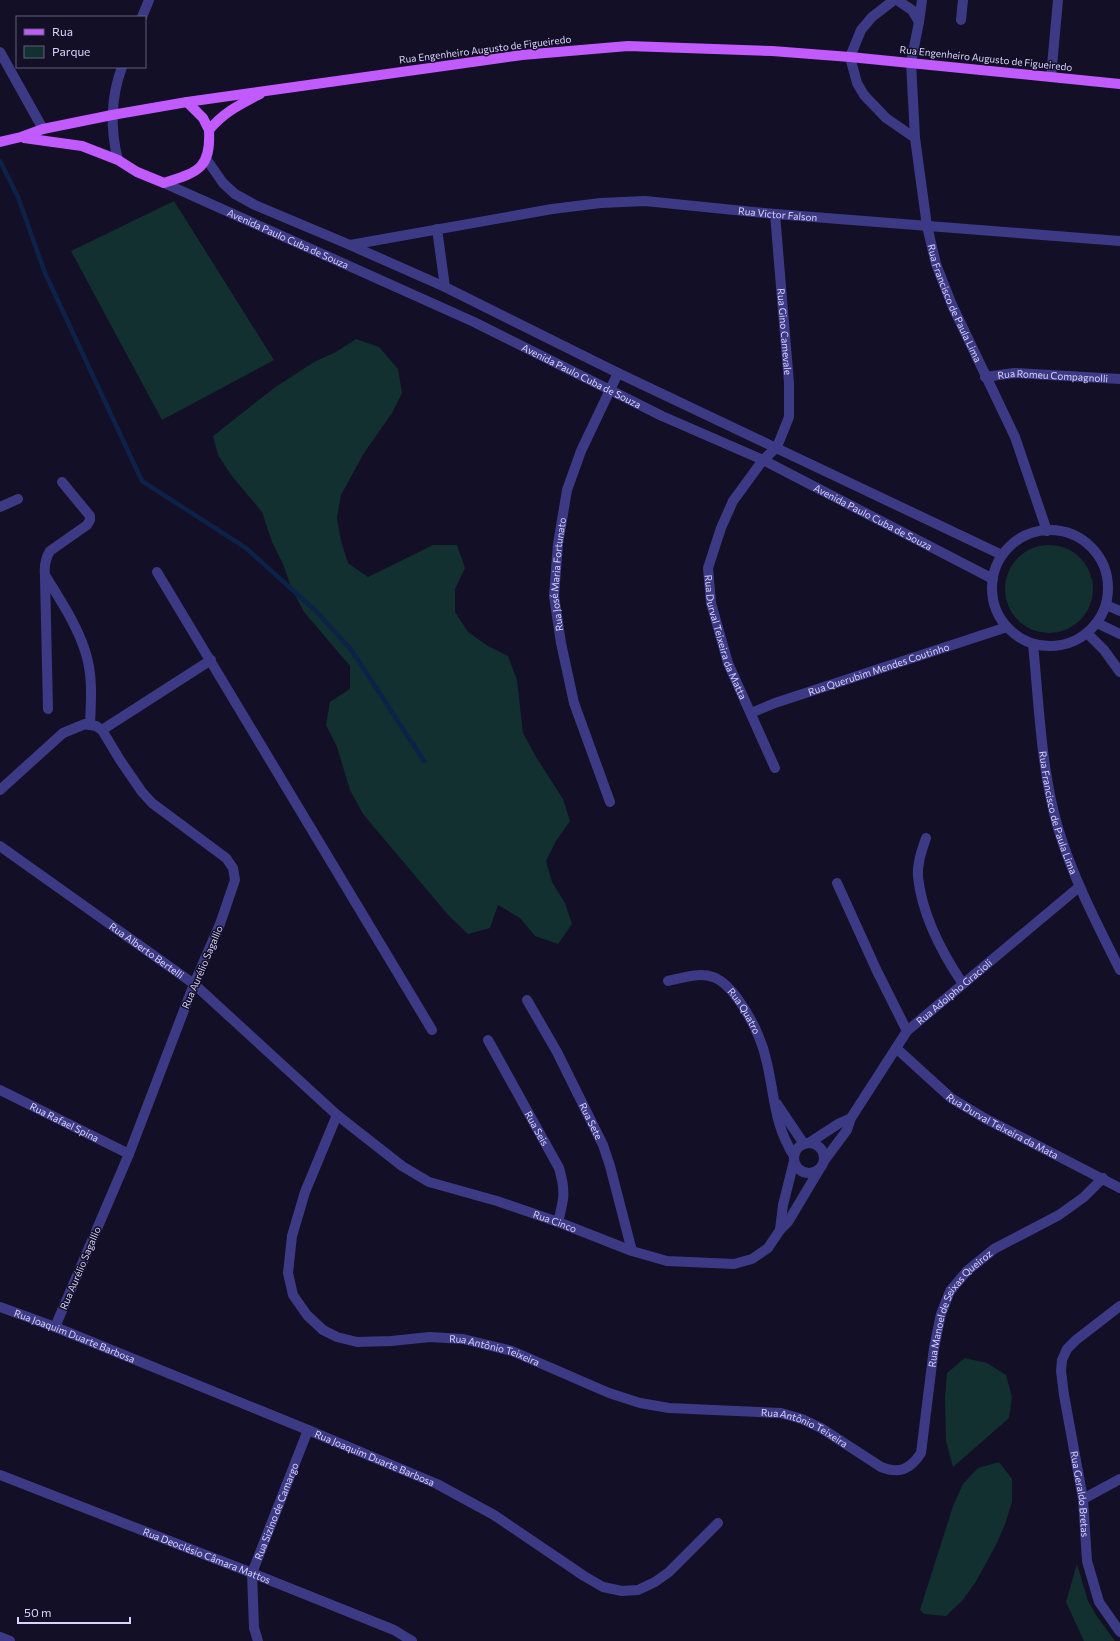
<svg xmlns="http://www.w3.org/2000/svg" width="1120" height="1641" font-family="Commissioner,sans-serif">
<style>
.green{fill:#12302f}
.lines{fill:none;stroke-linecap:round;stroke-linejoin:round}
.stream{stroke:#0c2248;stroke-width:4.5}
.minor{stroke:#3d3a85;stroke-width:10}
.major{stroke:#c25bff;stroke-width:10}
.labels{text-anchor:middle;dominant-baseline:central;stroke-width:3;stroke-linejoin:round;paint-order:stroke}
.street-label{font-size:10px;fill:#d9d4ff;stroke:#130f26}
</style>
<rect width="100%" height="100%" fill="#130f26"/>
<g class="green">
<polygon points="174,201 274,360 162,420 71,251"/>
<polygon points="356,339 379,347 398,369 402,393 392,413 364,453 341,495 337,518 341,541 348,563 368,577 433,545 457,545 465,568 455,589 455,612 468,632 488,646 508,656 517,680 523,733 536,757 563,799 570,821 556,841 546,861 552,882 565,903 572,924 558,944 535,936 520,918 498,905 490,928 468,934 449,916 363,814 350,790 337,747 326,725 330,702 350,689 350,666 304,612 291,587 283,564 272,542 262,512 231,475 218,455 213,436 274,388 314,362 336,352"/>
<circle cx="1049" cy="589" r="44"/>
<polygon points="965,1358 987,1363 1006,1375 1012,1397 1009,1418 953,1467 946,1441 945,1397 947,1373"/>
<polygon points="999,1462 1012,1479 1012,1502 1005,1524 996,1545 975,1583 962,1601 946,1616 924,1614 920,1610 953,1506 963,1484 978,1468"/>
<polygon points="1077,1564 1088,1601 1096,1615 1115,1641 1084,1641 1066,1602"/>
</g>
<g class="lines">
<polyline class="stream" points="0,161 18,197 45,273 142,481 246,548 317,612 352,651 424,761"/>
<g class="minor">
<polyline points="894,0 872,17 861,30 850,57 857,83 864,95 886,118 915,138"/>
<polyline points="897,0 912,10 919,22"/>
<path id="s1" d="M922,0L919,22L911,62L915,138L927,226L936,264L952,305L1015,437L1047,531"/>
<polyline points="142,17 149,0"/>
<polyline points="961,20 963,0"/>
<polyline points="0,52 43,129"/>
<polyline points="1051,77 1058,0"/>
<path d="M118,160C110,129 111,97 122,67"/>
<polyline points="207,160 223,183 235,194 255,205 350,245 445,287 618,373 1002,555"/>
<path id="s2" d="M164,183L474,322L662,416L763,460L993,579"/>
<path id="s3" d="M775,214L789,383V417L777,447L763,460L733,501L721,528L708,568L711,603L728,663L775,768"/>
<polyline points="437,229 445,287"/>
<path id="s4" d="M350,245L552,209L601,203L645,201L775,214L1120,241"/>
<path id="s5" d="M985,377L1014,373L1120,379"/>
<path d="M62,482L90,516V520L87,525L50,551C45,559 44,566 45,575C60,600 78,626 86,654C93,677 91,701 90,725"/>
<polyline points="0,507 18,499"/>
<circle cx="1050" cy="588" r="58"/>
<polyline points="157,572 432,1030"/>
<polyline points="45,577 48,709"/>
<polyline points="1106,605 1120,611"/>
<polyline points="1097,623 1120,634"/>
<polyline points="1087,633 1104,650 1120,672"/>
<path id="s6" d="M1033,644C1039,704 1041,770 1058,828C1073,878 1097,924 1120,970"/>
<path id="s7" d="M751,713L775,703L1007,627"/>
<polyline points="102,730 211,660"/>
<polyline points="0,790 63,733 85,724 96,726 102,730 120,760 142,792 152,803 226,858 233,868 235,880 220,924 194,984 129,1154 55,1327"/>
<path id="s8" d="M610,802L574,703L561,643L554,596L558,544L567,490L581,451L618,373"/>
<path d="M926,838C922,850 917,863 918,877C922,914 942,953 963,984"/>
<path id="s9" d="M0,846L194,984L337,1115L402,1166L429,1182L497,1201L558,1222L632,1251L667,1261L734,1264L752,1259L768,1248L780,1230L788,1222L819,1170"/>
<polyline points="837,883 876,969 907,1031"/>
<path id="s10" d="M668,981C682,978 699,972 713,977C723,980 732,991 738,999C752,1019 762,1039 767,1063C775,1098 774,1124 794,1156"/>
<path id="s11" d="M527,1000L557,1052L603,1145L610,1166L632,1251"/>
<path id="s12" d="M488,1040L559,1168C566,1192 564,1199 558,1222"/>
<path id="s13" d="M896,1048L951,1098L986,1119L1120,1188"/>
<path id="s14" d="M0,1090L129,1154"/>
<polyline points="777,1104 804,1144"/>
<path id="s15" d="M337,1115L305,1192L292,1236L288,1273L293,1295L307,1315L323,1330L337,1337L357,1342L391,1341L430,1337L463,1339L512,1351L609,1393L640,1403L669,1408L781,1413L802,1419L821,1428L881,1467C899,1474 910,1470 921,1453L934,1348L941,1314L950,1291L967,1271L994,1249L1059,1215L1084,1197L1103,1178"/>
<circle cx="809" cy="1158" r="15"/>
<polyline points="809,1143 838,1124 851,1118"/>
<path id="s16" d="M824,1161L847,1130L851,1118L907,1031L1079,887"/>
<polyline points="780,1230 783,1205 794,1161"/>
<path id="s17" d="M1120,1306L1076,1340L1067,1349L1062,1360L1061,1371L1064,1395L1083,1499L1087,1561L1099,1602L1120,1632"/>
<path id="s18" d="M0,1307L55,1327L308,1430L437,1484L494,1515L584,1576L603,1587L622,1591L638,1590L655,1582L669,1572L718,1523"/>
<path id="s19" d="M0,1475L252,1573L394,1630L412,1641"/>
<polyline points="1083,1499 1120,1479"/>
<polyline points="0,1637 10,1641"/>
<path id="s20" d="M258,1641L254,1628L252,1573L308,1430"/>
</g>
<g class="major">
<polyline points="187,102 203,118 209,130"/>
<path d="M24,138L82,146L118,160L137,172L164,183C198,172 211,169 209,130C224,112 239,105 260,94"/>
<polyline points="0,142 21,137 43,129 112,115 187,102 522,55 628,46 772,51 850,57 1120,84"/>
</g>
</g>
<g class="labels">
<g class="street-label">
<text transform="translate(485 49) rotate(-7)">Rua Engenheiro Augusto de Figueiredo</text>
<text transform="translate(986 58) rotate(6)">Rua Engenheiro Augusto de Figueiredo</text>
<text stroke="none"><textPath href="#s4" startOffset="432">Rua Victor Falson</textPath></text>
<text stroke="none"><textPath href="#s2" startOffset="136">Avenida Paulo Cuba de Souza</textPath></text>
<text stroke="none"><textPath href="#s1" startOffset="310">Rua Francisco de Paula Lima</textPath></text>
<text stroke="none"><textPath href="#s3" startOffset="118">Rua Gino Camevale</textPath></text>
<text stroke="none"><textPath href="#s2" startOffset="460">Avenida Paulo Cuba de Souza</textPath></text>
<text stroke="none"><textPath href="#s5" startOffset="68">Rua Romeu Compagnolli</textPath></text>
<text stroke="none"><textPath href="#s2" startOffset="784">Avenida Paulo Cuba de Souza</textPath></text>
<text stroke="none"><textPath href="#s8" startOffset="236">Rua José Maria Fortunato</textPath></text>
<text stroke="none"><textPath href="#s3" startOffset="449">Rua Durval Teixeira da Matta</textPath></text>
<text stroke="none"><textPath href="#s7" startOffset="135">Rua Querubim Mendes Coutinho</textPath></text>
<text stroke="none"><textPath href="#s6" startOffset="171">Rua Francisco de Paula Lima</textPath></text>
<text stroke="none"><textPath href="#s9" startOffset="180">Rua Alberto Bertelli</textPath></text>
<text transform="translate(202 967) rotate(-67)">Rua Aurélio Sagallio</text>
<text stroke="none"><textPath href="#s16" startOffset="216">Rua Adolpho Gracioli</textPath></text>
<text stroke="none"><textPath href="#s10" startOffset="93">Rua Quatro</textPath></text>
<text stroke="none"><textPath href="#s11" startOffset="137">Rua Sete</textPath></text>
<text stroke="none"><textPath href="#s14" startOffset="72">Rua Rafael Spina</textPath></text>
<text stroke="none"><textPath href="#s13" startOffset="133">Rua Durval Teixeira da Mata</textPath></text>
<text stroke="none"><textPath href="#s12" startOffset="101">Rua Seis</textPath></text>
<text stroke="none"><textPath href="#s9" startOffset="678">Rua Cinco</textPath></text>
<text transform="translate(80 1268) rotate(-67)">Rua Aurélio Sagallio</text>
<text stroke="none"><textPath href="#s15" startOffset="1024">Rua Manoel de Seixas Queiroz</textPath></text>
<text stroke="none"><textPath href="#s18" startOffset="80">Rua Joaquim Duarte Barbosa</textPath></text>
<text stroke="none"><textPath href="#s15" startOffset="411">Rua Antônio Teixeira</textPath></text>
<text stroke="none"><textPath href="#s15" startOffset="735">Rua Antônio Teixeira</textPath></text>
<text stroke="none"><textPath href="#s18" startOffset="404">Rua Joaquim Duarte Barbosa</textPath></text>
<text stroke="none"><textPath href="#s17" startOffset="216">Rua Geraldo Bretas</textPath></text>
<text stroke="none"><textPath href="#s20" startOffset="135">Rua Sizino de Camargo</textPath></text>
<text stroke="none"><textPath href="#s19" startOffset="222">Rua Deoclésio Câmara Mattos</textPath></text>
</g>
</g>
<rect x="16" y="16" width="130" height="52" fill="#130f26" stroke="#625e7d"/>
<rect x="24" y="29" width="20" height="6" fill="#c25bff" stroke="#625e7d"/>
<text x="52" y="36" font-size="12" fill="#d9d4ff">Rua</text>
<rect x="24" y="46" width="20" height="12" fill="#12302f" stroke="#625e7d"/>
<text x="52" y="56" font-size="12" fill="#d9d4ff">Parque</text>
<path d="M18 1617v6h112v-6" fill="none" stroke="#d9d4ff" stroke-width="2"/>
<text x="24" y="1617" font-size="12" fill="#d9d4ff" stroke="#130f26" stroke-width="3" paint-order="stroke">50 m</text>
</svg>
